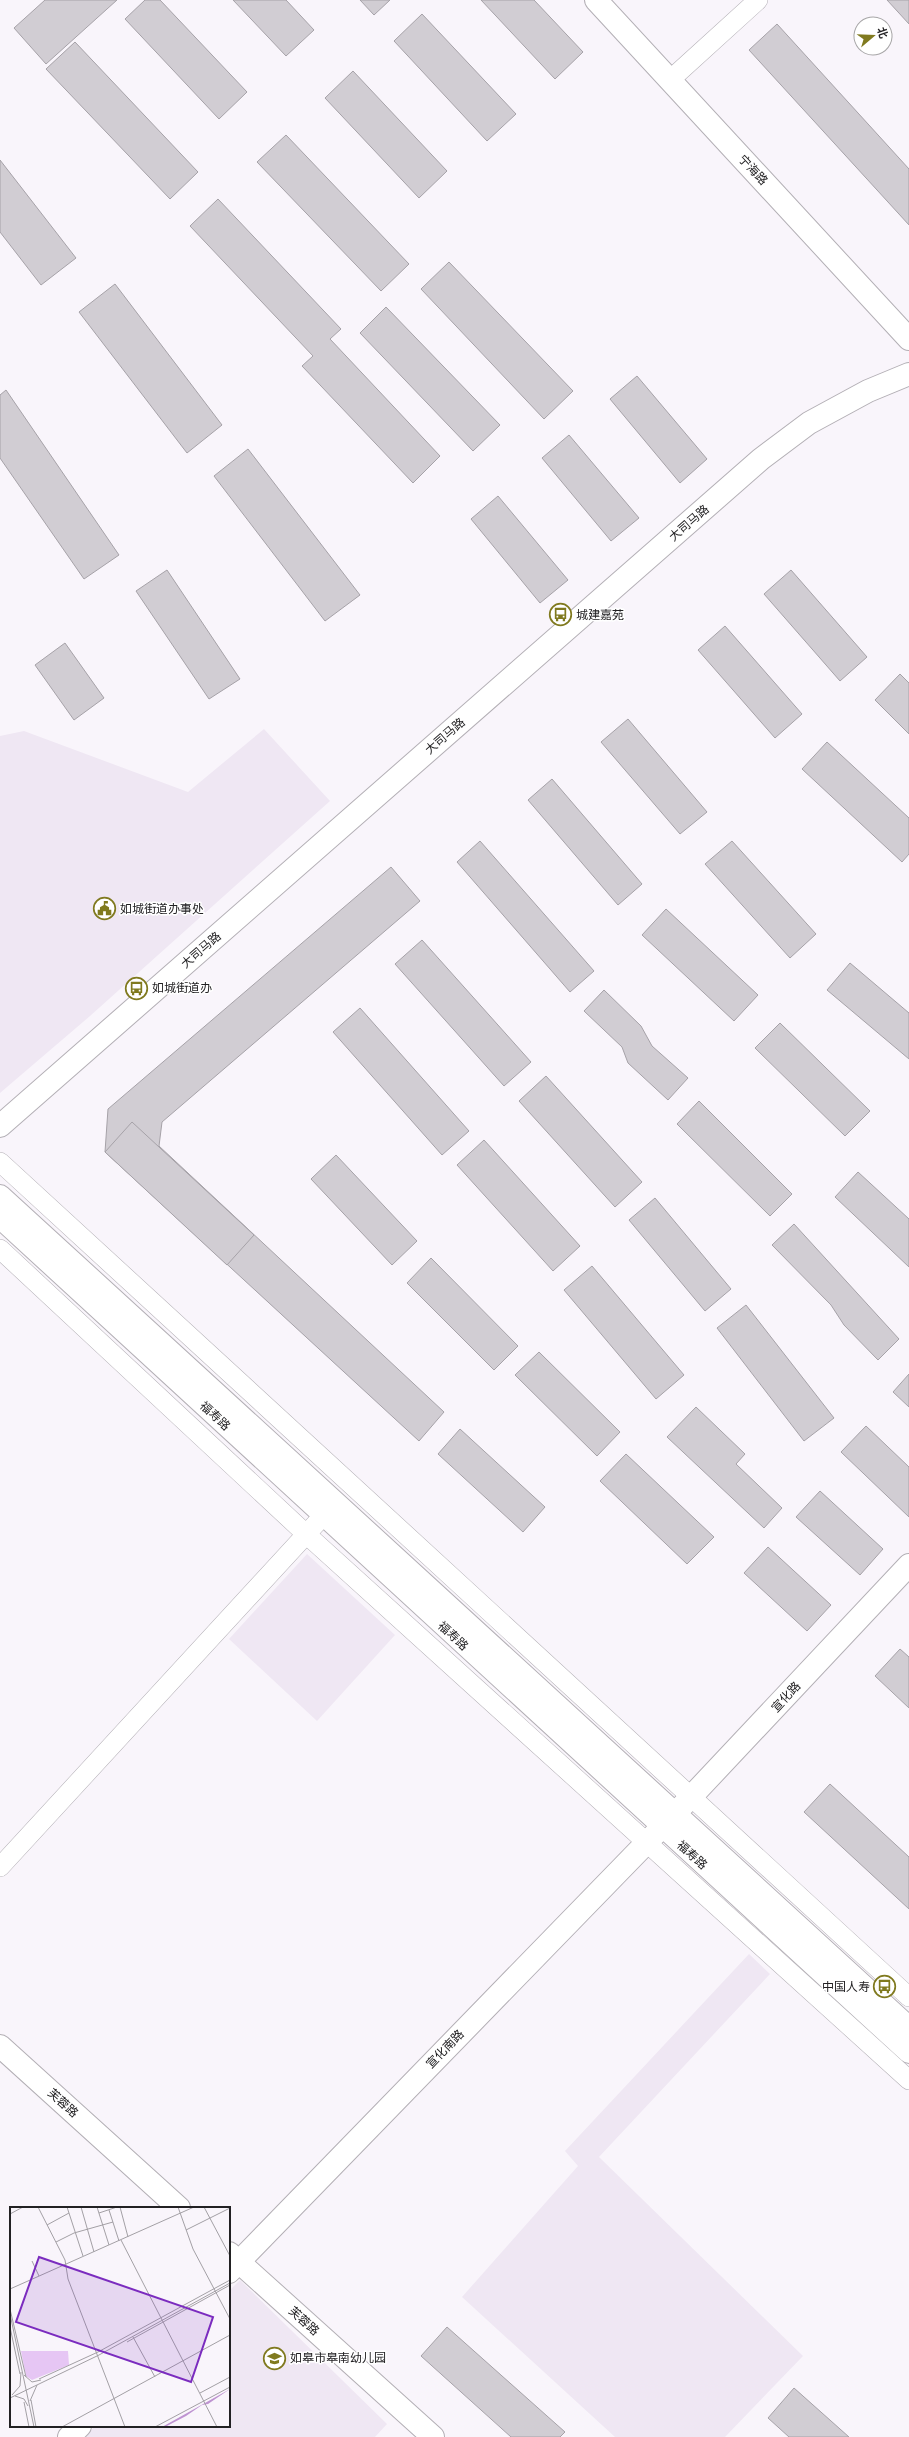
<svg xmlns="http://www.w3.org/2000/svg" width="909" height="2437" font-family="Rubik,'Noto Sans SC',sans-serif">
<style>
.built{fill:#efe7f3}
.building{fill:#d1cdd3;stroke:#a6a2a8}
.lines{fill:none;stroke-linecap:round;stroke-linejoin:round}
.minor-casing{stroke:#b3afb5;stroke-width:20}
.tertiary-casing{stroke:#b3afb5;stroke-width:24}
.secondary-casing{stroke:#b3afb5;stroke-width:24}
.minor{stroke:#fff;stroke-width:19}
.tertiary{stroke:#fff;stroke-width:22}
.secondary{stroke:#fff;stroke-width:22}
.labels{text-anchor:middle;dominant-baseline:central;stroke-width:3;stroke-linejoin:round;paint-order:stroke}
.street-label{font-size:12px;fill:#222123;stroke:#fff}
.poi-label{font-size:12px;fill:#222123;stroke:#fff;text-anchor:start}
.inset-road{fill:none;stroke:#a3a0a5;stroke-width:1}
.view{fill:#7b2cbf;fill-opacity:0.15;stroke:#7b2cbf;stroke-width:2}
.inset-edge{fill:none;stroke:#222123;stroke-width:2}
</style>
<rect width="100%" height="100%" fill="#f9f5fb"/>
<g class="built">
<polygon points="264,729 330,801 90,1016 0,1093 0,736 24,731 188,792"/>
<polygon points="307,1554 395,1635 317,1721 229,1639"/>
<polygon points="749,1954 770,1974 599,2157 803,2356 725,2437 615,2437 462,2297 578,2166 565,2151"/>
<polygon points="240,2280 387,2424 375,2437 84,2437 95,2426 229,2426 229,2291"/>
</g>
<g class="building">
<polygon points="45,0 117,0 46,64 14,28"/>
<polygon points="145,0 160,0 247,92 219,119 125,19"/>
<polygon points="233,0 286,0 314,30 286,56"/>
<polygon points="360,0 390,0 374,15"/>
<polygon points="481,0 534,0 583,52 555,79"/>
<polygon points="887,0 909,0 909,24"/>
<polygon points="422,14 516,114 487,141 394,41"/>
<polygon points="777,24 909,169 909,225 749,50"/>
<polygon points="75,42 198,172 170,199 46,69"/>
<polygon points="353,71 447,171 419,198 325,98"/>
<polygon points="286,135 409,264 381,291 257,162"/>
<polygon points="0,160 76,258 41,285 0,232"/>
<polygon points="218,199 341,329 330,339 440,456 413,483 302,366 313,356 190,226"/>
<polygon points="449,262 573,391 544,419 421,289"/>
<polygon points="115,284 222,425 187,453 79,312"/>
<polygon points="386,307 500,425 473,451 360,333"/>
<polygon points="637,376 707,459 680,483 610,399"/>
<polygon points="6,390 119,555 84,579 0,458 0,395"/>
<polygon points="569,435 639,518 611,541 542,458"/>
<polygon points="248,449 360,595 325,621 214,476"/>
<polygon points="498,496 568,580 540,603 471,519"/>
<polygon points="167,570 240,679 209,699 136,591"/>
<polygon points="791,570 867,657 840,681 764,594"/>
<polygon points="725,626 802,714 775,738 698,650"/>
<polygon points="65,643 104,698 74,720 35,665"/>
<polygon points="900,674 909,683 909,734 875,700"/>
<polygon points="628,719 707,812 680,834 601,742"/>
<polygon points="827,742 909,818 909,854 902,862 802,769"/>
<polygon points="552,779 642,884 618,905 528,800"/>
<polygon points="480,841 594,971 570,992 457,862"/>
<polygon points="732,841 816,934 790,958 705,864"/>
<polygon points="391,867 420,901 162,1122 159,1146 444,1412 419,1441 105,1152 108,1109"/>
<polygon points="666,909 758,995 734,1021 642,935"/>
<polygon points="422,940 531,1062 504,1086 395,964"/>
<polygon points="850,963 909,1013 909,1059 827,990"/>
<polygon points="604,990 641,1026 652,1046 688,1078 668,1100 628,1063 622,1047 584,1011"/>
<polygon points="360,1008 469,1131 442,1155 333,1032"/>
<polygon points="780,1023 870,1111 845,1136 755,1048"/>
<polygon points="546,1076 642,1182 615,1207 519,1101"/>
<polygon points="699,1101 792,1194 770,1216 677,1124"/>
<polygon points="132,1122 254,1235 227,1265 105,1152"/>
<polygon points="484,1140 580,1246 553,1271 457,1165"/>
<polygon points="336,1155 417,1241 392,1265 311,1179"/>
<polygon points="858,1172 909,1219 909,1267 835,1197"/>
<polygon points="655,1198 731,1289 705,1311 629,1220"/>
<polygon points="794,1224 899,1339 878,1360 844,1325 831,1305 772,1245"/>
<polygon points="431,1258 518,1346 494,1370 407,1283"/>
<polygon points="592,1266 684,1375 656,1399 564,1290"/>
<polygon points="746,1305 834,1418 804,1441 717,1328"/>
<polygon points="539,1352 620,1432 597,1456 515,1375"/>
<polygon points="909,1374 909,1407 893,1392"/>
<polygon points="696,1407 745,1454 736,1464 782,1508 764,1528 667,1437"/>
<polygon points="866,1426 909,1467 909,1517 841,1452"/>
<polygon points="460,1429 545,1507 523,1532 438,1454"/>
<polygon points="626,1454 714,1537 687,1564 600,1481"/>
<polygon points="820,1491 883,1549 860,1575 796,1517"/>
<polygon points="768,1547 831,1605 807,1631 744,1573"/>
<polygon points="900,1649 909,1657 909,1708 875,1676"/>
<polygon points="830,1784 909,1857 909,1909 804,1812"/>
<polygon points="447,2327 565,2432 560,2437 511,2437 421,2356"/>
<polygon points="794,2388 849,2437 789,2437 768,2418"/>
</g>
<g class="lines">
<defs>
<g id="minor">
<polyline points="670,80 758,0"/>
<polyline points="0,1162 909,1997"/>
<polyline points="0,1249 306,1534 909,2080"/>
<polyline points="0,1867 323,1516"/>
</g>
<g id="tertiary">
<polyline points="596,0 909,339"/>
<polyline points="0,1126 761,459 809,423 868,391 909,374"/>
<polyline points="0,2046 179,2208"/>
<polyline points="229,2253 433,2437"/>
<polyline points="229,2272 690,1798 909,1565"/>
<polyline points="69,2437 80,2426"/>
</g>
<g id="secondary">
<polyline points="0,1196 909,2028"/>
<polyline points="0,1217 909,2052"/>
</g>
</defs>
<use href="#minor" class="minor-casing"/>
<use href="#tertiary" class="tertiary-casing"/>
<use href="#secondary" class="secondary-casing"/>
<use href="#minor" class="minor"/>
<use href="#tertiary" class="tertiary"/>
<use href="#secondary" class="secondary"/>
</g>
<defs>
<symbol id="bus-ring" viewBox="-11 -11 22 22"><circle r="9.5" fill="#fff" stroke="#807a1f" stroke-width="1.5"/><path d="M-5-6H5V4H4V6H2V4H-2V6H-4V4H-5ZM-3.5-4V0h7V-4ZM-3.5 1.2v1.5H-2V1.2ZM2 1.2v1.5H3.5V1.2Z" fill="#807a1f"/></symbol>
<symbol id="civic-ring" viewBox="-11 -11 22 22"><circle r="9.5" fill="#fff" stroke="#807a1f" stroke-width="1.5"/><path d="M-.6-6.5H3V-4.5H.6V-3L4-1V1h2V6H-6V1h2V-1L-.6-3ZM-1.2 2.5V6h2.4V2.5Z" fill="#807a1f"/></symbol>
<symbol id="school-ring" viewBox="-11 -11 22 22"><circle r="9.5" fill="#fff" stroke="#807a1f" stroke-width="1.5"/><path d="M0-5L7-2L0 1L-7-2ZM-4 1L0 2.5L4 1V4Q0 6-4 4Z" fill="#807a1f"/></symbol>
</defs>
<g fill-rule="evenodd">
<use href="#bus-ring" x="548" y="602" width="25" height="25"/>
<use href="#civic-ring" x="92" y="896" width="25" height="25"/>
<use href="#bus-ring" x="124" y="976" width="25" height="25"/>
<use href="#bus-ring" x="872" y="1974" width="25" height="25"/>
<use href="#school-ring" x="262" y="2346" width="25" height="25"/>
</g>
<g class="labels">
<g class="street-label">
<text transform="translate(753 170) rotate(47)">宁海路</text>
<text transform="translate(689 523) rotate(-41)">大司马路</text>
<text transform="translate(445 736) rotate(-41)">大司马路</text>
<text transform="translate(201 950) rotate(-41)">大司马路</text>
<text transform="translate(215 1416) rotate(43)">福寿路</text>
<text transform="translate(453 1636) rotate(43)">福寿路</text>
<text transform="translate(786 1697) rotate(-47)">宣化路</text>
<text transform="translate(692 1855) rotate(42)">福寿路</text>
<text transform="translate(445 2049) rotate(-46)">宣化南路</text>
<text transform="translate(63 2103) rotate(42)">芙蓉路</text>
<text transform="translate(304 2321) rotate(42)">芙蓉路</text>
</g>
<g class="poi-label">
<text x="576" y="615">城建嘉苑</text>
<text x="120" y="909">如城街道办事处</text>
<text x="152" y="988">如城街道办</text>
<text x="870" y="1987" text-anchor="end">中国人寿</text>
<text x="290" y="2358">如皋市皋南幼儿园</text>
</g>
</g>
<g transform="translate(10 2207)">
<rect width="220" height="220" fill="#f9f5fb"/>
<path d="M11,144H58L59,158L22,173L16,169Z" fill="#e6c6f4"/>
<path d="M220,182L198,197L192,198L176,209L155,220H152Z" fill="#be93d1"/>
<path class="inset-road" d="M28,0L55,53L58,72L115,220M57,0L73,49M71,0L84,45M87,0L99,38M110,0L118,30M168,0L183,42L220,112M194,0L220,49M99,3L109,34M89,6L107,0M0,7L13,0M37,18L59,6M176,23L220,1M111,33L207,220M46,35L64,26L103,15M22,54L29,69M0,82L184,0M0,102L16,170M0,107L24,220M0,120L10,167M123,130L145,170M117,135L220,78M14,168L22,175L31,173M29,172L88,145L220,73M190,186L220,170M2,188L10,179L11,165M5,189L14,192L18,199M0,191L89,148L220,76M21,193L26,220M20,194L27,178M14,195L19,220M52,220L220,128M145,220L220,180"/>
<path class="view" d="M29,50L203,110L181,175L6,115Z"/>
<rect width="220" height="220" class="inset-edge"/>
</g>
<g transform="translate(873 36) rotate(71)"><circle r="19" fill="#ffffff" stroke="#a7a6a7"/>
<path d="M0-3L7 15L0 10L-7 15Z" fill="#807a1f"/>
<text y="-6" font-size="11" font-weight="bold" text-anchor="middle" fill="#222123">北</text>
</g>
</svg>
